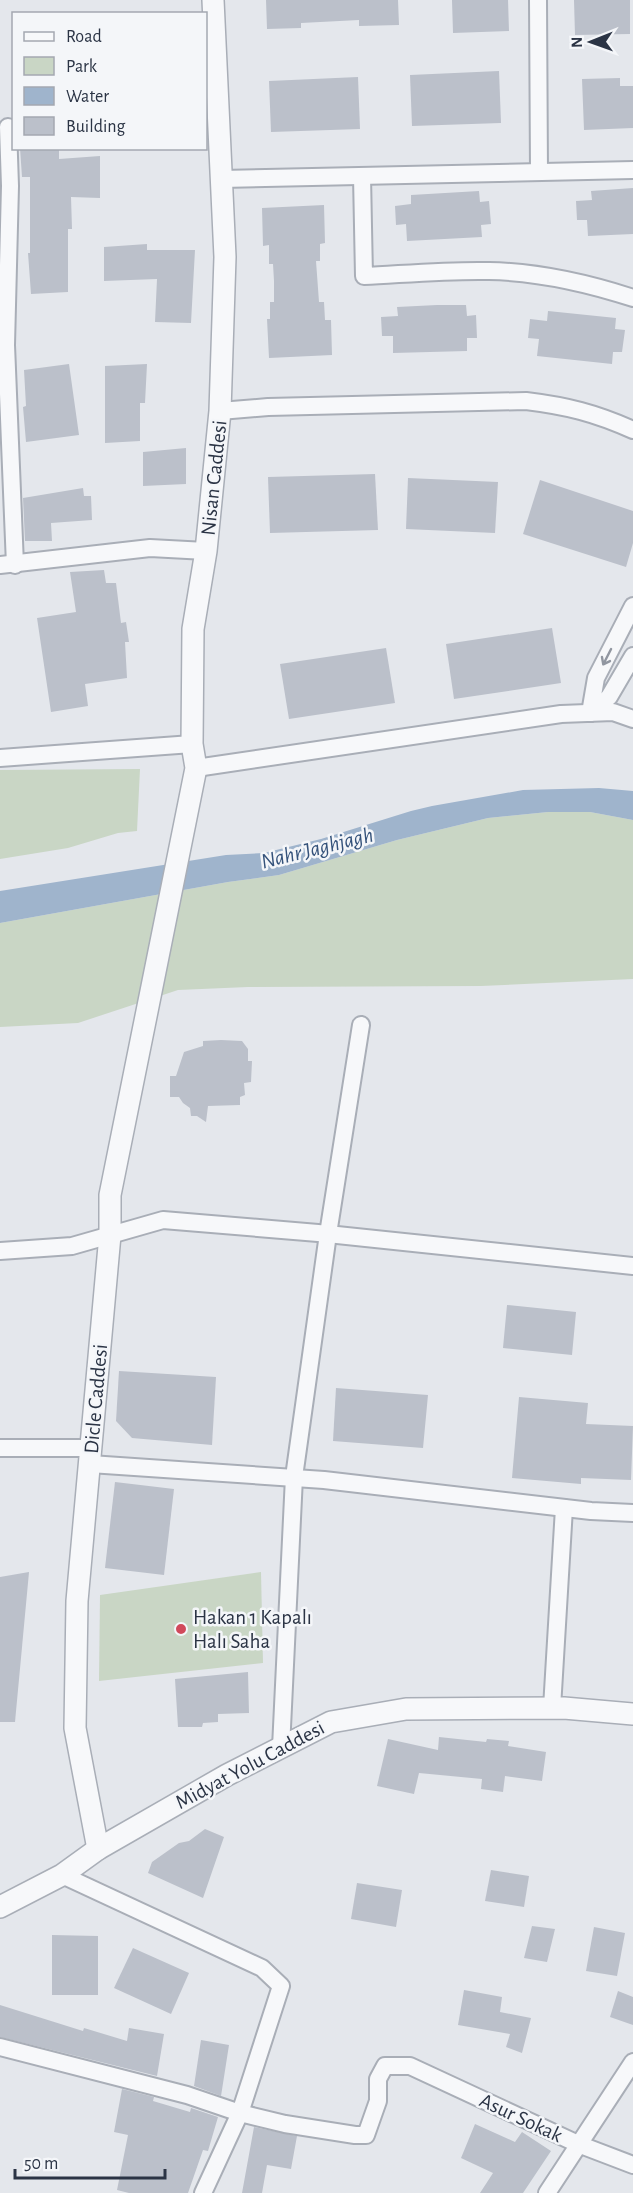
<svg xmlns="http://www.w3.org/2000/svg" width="633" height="2193" font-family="'Alegreya Sans',sans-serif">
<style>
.green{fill:#c9d6c5}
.water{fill:#9fb4cc}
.building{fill:#bbc0ca}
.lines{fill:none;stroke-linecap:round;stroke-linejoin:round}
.minor-casing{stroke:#a9aeb7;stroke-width:20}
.tertiary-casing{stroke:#a9aeb7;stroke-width:24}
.minor{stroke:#f7f8fa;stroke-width:16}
.tertiary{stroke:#f7f8fa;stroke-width:21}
.oneway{stroke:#9196a0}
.poi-dot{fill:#d1495b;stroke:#f4f6f9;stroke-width:2}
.labels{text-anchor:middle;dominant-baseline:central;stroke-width:5;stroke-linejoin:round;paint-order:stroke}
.street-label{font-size:21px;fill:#2b3445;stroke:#f4f6f9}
.poi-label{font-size:21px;fill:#2b3445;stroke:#f4f6f9;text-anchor:start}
.water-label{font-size:22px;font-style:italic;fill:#34527a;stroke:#f4f6f9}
</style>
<rect width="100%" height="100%" fill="#e4e7ec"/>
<g class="green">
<polygon points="140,769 137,831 118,833 68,848 0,859 0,770"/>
<polygon points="548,812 590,812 633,820 633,979 481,986 248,987 178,990 78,1023 0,1027 0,923 228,882 279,875 397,840 488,818"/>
<polygon points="261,1572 263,1663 99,1681 100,1595"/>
</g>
<polygon class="water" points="599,788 633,791 633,820 590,812 548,812 488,818 397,840 279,875 228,882 0,923 0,891 226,855 264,853 321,839 411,811 432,806 523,790"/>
<g class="building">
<polygon points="266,0 398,0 399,25 359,26 359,20 301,23 301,28 267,29"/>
<polygon points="452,0 508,0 509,31 453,33"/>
<polygon points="574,0 630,0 630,34 575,35"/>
<polygon points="499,71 501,123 412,126 410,75"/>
<polygon points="358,77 360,129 271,132 269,81"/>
<polygon points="620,78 620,86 633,86 633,128 584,130 582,79"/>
<polygon points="20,148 59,148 59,159 100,156 100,198 71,197 72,229 68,229 68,292 31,294 28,253 30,253 30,177 22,177"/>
<polygon points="633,188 633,234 588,236 587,220 577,220 576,201 592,200 591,191"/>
<polygon points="479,191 480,202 489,201 491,224 481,225 482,237 407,241 406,224 396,225 395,206 411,204 411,195"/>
<polygon points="324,205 325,243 320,244 320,261 316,261 319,302 324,302 325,320 331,320 332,355 269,358 267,319 270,319 270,302 274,302 274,281 273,264 269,264 269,245 263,246 262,208"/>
<polygon points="147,244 147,250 195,250 191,323 155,322 157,279 104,281 104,247"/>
<polygon points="437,305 466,305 467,316 476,315 477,338 467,338 467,351 393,353 393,336 382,336 381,317 398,316 397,307"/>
<polygon points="548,311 616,318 615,329 625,330 622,352 613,352 612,364 537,356 539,339 528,338 530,319 547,321"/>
<polygon points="69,364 79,435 26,442 23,407 26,406 24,370"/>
<polygon points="147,364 145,403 140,403 140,441 105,443 105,366"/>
<polygon points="186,448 186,484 143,486 143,452"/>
<polygon points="375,474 378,530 270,533 268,477"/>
<polygon points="408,478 498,482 495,533 406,529"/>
<polygon points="540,480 633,511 633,543 626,567 523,534"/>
<polygon points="83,488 84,496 91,496 92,520 51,523 52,541 25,541 23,498"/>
<polygon points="104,570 106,583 116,583 121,623 126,622 129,642 125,642 127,678 85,684 88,706 51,712 37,618 76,612 70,572"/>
<polygon points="552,628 561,683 454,699 446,644"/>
<polygon points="386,648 395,703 289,719 280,664"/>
<polygon points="221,1040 242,1041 248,1049 248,1061 252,1061 251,1082 244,1083 245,1095 240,1097 240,1105 208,1106 206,1122 197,1116 191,1116 190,1108 183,1103 179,1097 170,1097 170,1076 176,1076 184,1052 203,1046 203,1041"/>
<polygon points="507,1305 576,1312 572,1355 503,1348"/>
<polygon points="119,1371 216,1377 212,1445 132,1438 116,1421"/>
<polygon points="336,1388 428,1395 423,1448 333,1441"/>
<polygon points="519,1397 588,1403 586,1424 633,1426 631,1480 581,1478 581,1484 512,1478"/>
<polygon points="115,1482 174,1489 164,1575 105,1568"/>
<polygon points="29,1572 15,1722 0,1722 0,1577"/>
<polygon points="248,1672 249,1713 218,1714 218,1722 203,1723 202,1727 178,1727 175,1679"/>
<polygon points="439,1737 486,1742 487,1739 509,1741 508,1746 546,1752 542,1781 505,1776 503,1792 481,1789 482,1779 419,1773 414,1794 377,1786 388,1739 438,1750"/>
<polygon points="205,1829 224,1837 203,1898 148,1873 152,1862 179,1843 189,1841"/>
<polygon points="491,1870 529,1876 524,1907 485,1901"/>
<polygon points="357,1883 402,1890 396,1927 351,1919"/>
<polygon points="532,1926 555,1929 547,1962 524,1958"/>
<polygon points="594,1927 625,1933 617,1976 586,1971"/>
<polygon points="52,1935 98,1936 98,1995 52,1995"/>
<polygon points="133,1948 189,1973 171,2014 114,1988"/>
<polygon points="464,1990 502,1997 500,2012 531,2018 522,2053 506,2047 510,2034 458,2025"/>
<polygon points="618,1991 633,1997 633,2025 610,2017"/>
<polygon points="0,2005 83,2031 84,2028 127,2041 129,2028 164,2034 157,2076 0,2037"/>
<polygon points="201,2040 229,2045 221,2096 194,2086"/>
<polygon points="122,2089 154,2097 153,2101 190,2112 191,2108 218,2117 208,2151 203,2150 188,2193 129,2193 117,2190 128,2135 114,2132"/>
<polygon points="475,2124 515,2142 522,2132 551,2151 523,2193 480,2193 493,2173 461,2158"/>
<polygon points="254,2127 297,2136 291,2169 267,2165 262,2193 242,2193"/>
</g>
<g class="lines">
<defs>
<g id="minor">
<polyline points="538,0 539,172"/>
<polyline points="8,127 10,186 6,345 15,565"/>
<path d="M362,176L364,276C405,274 447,270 489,271C538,272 587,283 633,298"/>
<polyline points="221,179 633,170"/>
<path d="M220,411L268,407L526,401C567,406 595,413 633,430"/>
<polyline points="0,565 150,548 206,551"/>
<polyline points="590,713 596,678 633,606"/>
<polyline points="590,713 609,697 633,656"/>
<polyline points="0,758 192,744"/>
<polyline points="196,768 561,714 613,712 633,719"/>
<polyline points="0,1251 72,1246 163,1220 318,1233 633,1266"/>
<polyline points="0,1448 92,1448"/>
<polyline points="90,1464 324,1480 591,1511 633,1513"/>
<polyline points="552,1708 564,1508"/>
<polyline points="281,1748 294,1477 328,1234 361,1025"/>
<polyline points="62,1875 262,1968 281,1986 240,2113 203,2193"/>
<polyline points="0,2047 187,2095 240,2113 285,2124 355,2135 366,2135 378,2101 378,2079 385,2066 410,2066 578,2144 633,2165"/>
<polyline points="547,2193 633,2062"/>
</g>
<g id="tertiary">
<polyline points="98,1849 75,1728 77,1601 110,1235 110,1195 196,768 192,744 193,629 206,551 220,411 225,257 213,0"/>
<polyline points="0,1907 62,1875 98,1849 227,1775 331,1722 406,1709 564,1708 633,1714"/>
</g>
</defs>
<use href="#minor" class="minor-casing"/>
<use href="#tertiary" class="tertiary-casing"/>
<use href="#minor" class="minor"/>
<use href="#tertiary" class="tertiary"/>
</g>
<defs><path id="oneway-shaft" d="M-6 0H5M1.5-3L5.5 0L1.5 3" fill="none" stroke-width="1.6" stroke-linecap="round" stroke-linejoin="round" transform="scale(1.5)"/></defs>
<use class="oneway" href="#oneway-shaft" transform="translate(607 657) rotate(117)"/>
<circle class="poi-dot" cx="181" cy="1629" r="6"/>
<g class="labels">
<g class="street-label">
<text transform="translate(214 478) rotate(-84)">Nisan Caddesi</text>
<text transform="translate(96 1399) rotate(-85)">Dicle Caddesi</text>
<text transform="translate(250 1765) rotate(-28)">Midyat Yolu Caddesi</text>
<text transform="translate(521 2118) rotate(25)">Asur Sokak</text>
</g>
<g class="poi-label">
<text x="193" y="1617">Hakan 1 Kapalı<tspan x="193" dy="24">Halı Saha</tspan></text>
</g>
<g class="water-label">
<text transform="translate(317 848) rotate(-14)">Nahr Jaghjagh</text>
</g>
</g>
<rect x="12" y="12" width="195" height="138" fill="#f4f6f9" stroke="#a4a8b1" stroke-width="1.5"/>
<rect x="24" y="32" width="30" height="9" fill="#f7f8fa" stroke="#a4a8b1" stroke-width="1.5"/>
<text x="66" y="42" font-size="18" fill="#2b3445">Road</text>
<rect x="24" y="57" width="30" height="18" fill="#c9d6c5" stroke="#a4a8b1" stroke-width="1.5"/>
<text x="66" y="72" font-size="18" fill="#2b3445">Park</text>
<rect x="24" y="87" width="30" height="18" fill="#9fb4cc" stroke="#a4a8b1" stroke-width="1.5"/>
<text x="66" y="102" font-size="18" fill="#2b3445">Water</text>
<rect x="24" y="117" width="30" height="18" fill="#bbc0ca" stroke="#a4a8b1" stroke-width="1.5"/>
<text x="66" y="132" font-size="18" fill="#2b3445">Building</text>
<g transform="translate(591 42) rotate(269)" stroke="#f4f6f9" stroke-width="4.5" paint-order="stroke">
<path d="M0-4.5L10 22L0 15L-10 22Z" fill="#2b3445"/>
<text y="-9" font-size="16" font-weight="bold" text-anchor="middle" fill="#2b3445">N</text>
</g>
<path d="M15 2169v9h150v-9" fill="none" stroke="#2b3445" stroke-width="3"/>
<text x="24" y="2169" font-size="18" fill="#2b3445" stroke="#f4f6f9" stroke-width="4.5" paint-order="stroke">50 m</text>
</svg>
